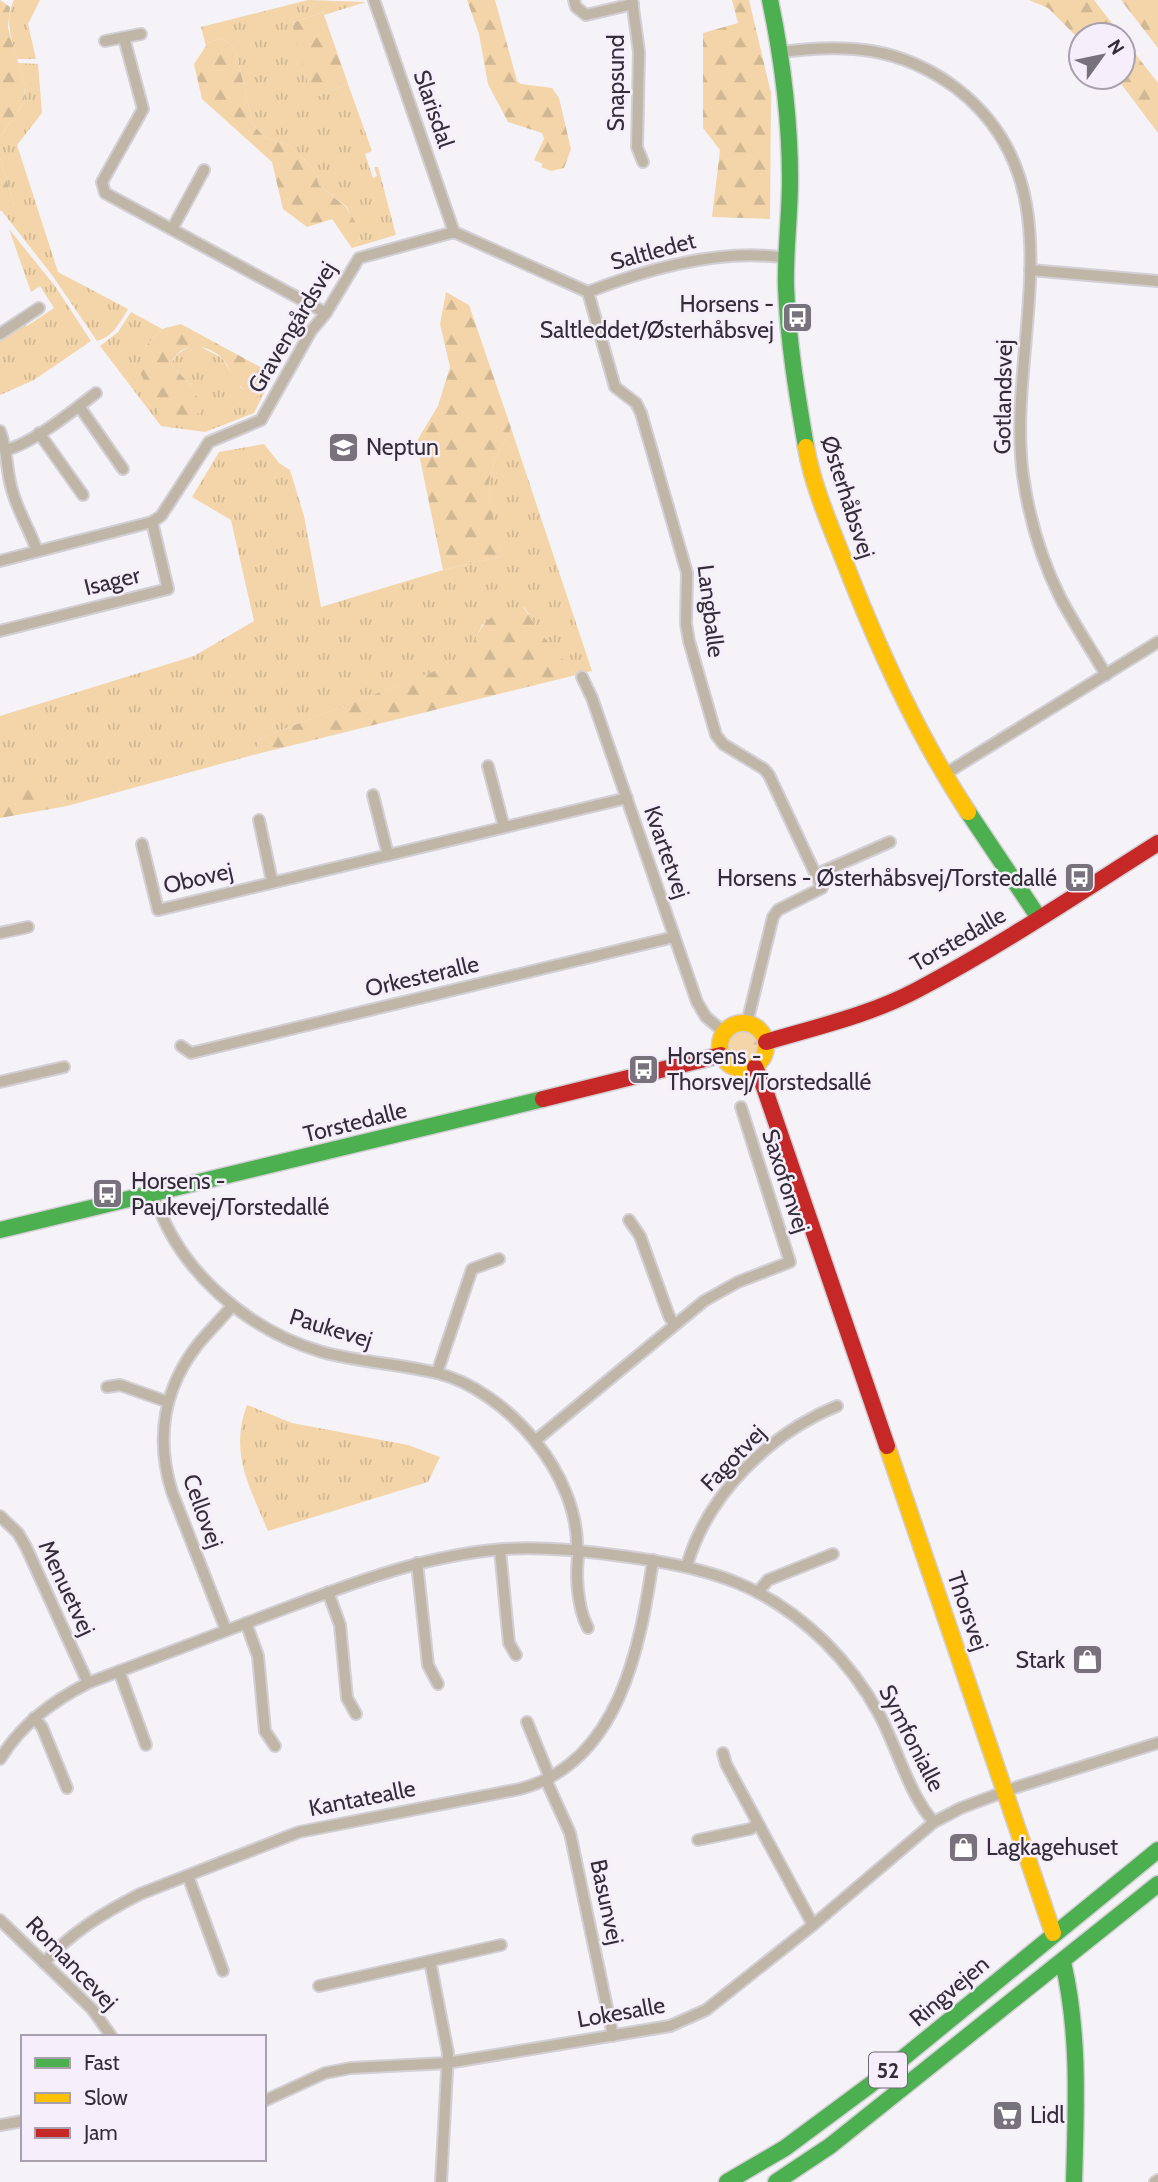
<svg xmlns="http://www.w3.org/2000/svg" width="1158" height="2182" font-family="Cabin,sans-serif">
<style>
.grass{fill:url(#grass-tufts)}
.forest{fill:url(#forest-firs)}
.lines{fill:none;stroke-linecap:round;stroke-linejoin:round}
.street-casing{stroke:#d2cfd5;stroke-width:14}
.fast-casing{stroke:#d2cfd5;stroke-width:19}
.slow-casing{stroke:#d2cfd5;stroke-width:19}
.jam-casing{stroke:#d2cfd5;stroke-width:19}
.street{stroke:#c0b6a7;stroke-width:10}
.fast{stroke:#4caf50;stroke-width:16}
.slow{stroke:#ffc107;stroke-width:16}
.jam{stroke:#c62828;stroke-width:16}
.labels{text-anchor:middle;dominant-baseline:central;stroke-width:5;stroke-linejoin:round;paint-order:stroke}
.shield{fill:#f6effb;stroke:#6e6772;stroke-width:2}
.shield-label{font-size:21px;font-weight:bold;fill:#332d38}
.street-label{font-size:23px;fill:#332d38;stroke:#f6effb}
.poi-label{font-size:23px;fill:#332d38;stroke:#f6effb;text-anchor:start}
</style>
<defs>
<pattern id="grass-tufts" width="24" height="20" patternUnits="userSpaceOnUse" patternTransform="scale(1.75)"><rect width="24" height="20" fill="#f3d5a9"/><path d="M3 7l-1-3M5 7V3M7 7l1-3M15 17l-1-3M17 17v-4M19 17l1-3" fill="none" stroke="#d1b792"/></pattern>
<pattern id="forest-firs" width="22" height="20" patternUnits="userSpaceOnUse" patternTransform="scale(1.75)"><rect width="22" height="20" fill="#f3d5a9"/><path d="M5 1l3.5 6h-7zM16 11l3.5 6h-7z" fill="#d1b792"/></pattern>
</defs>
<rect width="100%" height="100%" fill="#f5f2f8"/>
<g class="grass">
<path d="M14,0H40L28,24L36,59H17C12,39 4,20 14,0Z"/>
<polygon points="308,0 366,2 324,15 323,12 292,23 319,96 348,84 372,151 365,154 373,178 377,176 374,167 378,167 396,235 352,248 360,238 347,207 319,185 315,172 306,161 289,145 266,138 253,125 237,56 233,47 222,38 208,43 206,46 201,27"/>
<path d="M18,63L38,64L42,113L17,145L58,272L128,309C120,322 113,337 97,341L52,275L1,210L14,205L0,157V137L24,102L25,86Z"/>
<polygon points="9,229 55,286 91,341 34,380 0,395 0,339 24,323 27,326 54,308 40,286 31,292"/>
<path d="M131,312L162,329L142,350L194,389L171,364C176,353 185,348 197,345L222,358L241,388L257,396L264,393L254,413L205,432L161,426L100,346L118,332Z"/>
<path d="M511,428L592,671L576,675L542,636L524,607L482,625L467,659L261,738L253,755L67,806L51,794L0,790V716L194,656L254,621L231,520L192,497L219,452L264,444L279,463L290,470L304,516L321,607L443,570L503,556C498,536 490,512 489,491C488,470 502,446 511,428Z"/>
<path d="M247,1405L292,1423L408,1445L440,1457L428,1482L268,1531C250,1487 229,1454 247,1405Z"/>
</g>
<g class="forest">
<polygon points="0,0 10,7 8,28 25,86 24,102 0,137"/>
<polygon points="467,0 495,0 517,81 521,84 552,88 559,98 571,149 564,168 551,171 541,167 543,164 534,160 544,139 542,133 508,122 488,84 479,34"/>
<polygon points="732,0 749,0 771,93 770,219 712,217 720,150 703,128 703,33 738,23"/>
<polygon points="1029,0 1094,0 1121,35 1081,35 1081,41 1048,8"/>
<polygon points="1121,0 1158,0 1158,48"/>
<polygon points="323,12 348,84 319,96 310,92 292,23"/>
<polygon points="222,38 233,47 237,56 253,125 266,138 289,145 306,161 315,172 319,185 346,207 355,222 360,238 352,248 332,219 307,227 283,209 272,162 202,99 194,64 208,43"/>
<polygon points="1123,38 1158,83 1158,133 1116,77 1123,77"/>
<polygon points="0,157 14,205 0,211"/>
<path d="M446,292L469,305L511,428C502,446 488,470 489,491C490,512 499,536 503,556L443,570L420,459L418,439L438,406L450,367L440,324Z"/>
<path d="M181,324L273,374L264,393L257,397C252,394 245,392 242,388C233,381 230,367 223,359C207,343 180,341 171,364L194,389L202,409L188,423L171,425L160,416L141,374L142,350L162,329Z"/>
<path d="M523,607L543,636L576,675L253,755L261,738L466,659C482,626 483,613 523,607Z"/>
<polygon points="47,786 52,794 67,806 0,818 0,790"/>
<circle cx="743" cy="1046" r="16"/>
</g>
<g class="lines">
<defs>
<g id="street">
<polyline points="374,0 454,232"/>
<polyline points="574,0 576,7 586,15 633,4"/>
<polyline points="632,0 639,52 637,147 643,162"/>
<polyline points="124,38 143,109 102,182 105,193 326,313"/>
<polyline points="105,41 141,34"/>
<path d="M781,52C847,43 901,47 956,88C1083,185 1005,345 1023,476C1029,517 1042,561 1060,597C1074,624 1091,649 1106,675"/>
<polyline points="172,229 204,170"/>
<polyline points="1030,270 1158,281"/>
<polyline points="588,292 615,387 636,403 641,413 687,573 686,624 689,641 716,735 723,744 764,769 769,775 822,888 778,910 773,917 747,1023"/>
<polyline points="0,334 39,308"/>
<polyline points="79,406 123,469"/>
<path d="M0,431C8,451 6,471 12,490C18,512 30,530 37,551"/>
<polyline points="39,433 83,495"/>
<path d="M6,450C33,443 74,410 96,393"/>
<path d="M0,561L152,522L161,516L209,442L261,420L311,331L326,313L359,258L454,232L588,292C647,269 723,248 786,258"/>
<polyline points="0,631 168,589 152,522"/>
<polyline points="582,677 592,698 697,1002 706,1017 724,1032"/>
<polyline points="488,766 504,827"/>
<polyline points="945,774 1158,642"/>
<polyline points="373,795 388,855"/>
<polyline points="259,820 272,881"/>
<polyline points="142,844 158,910 627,798"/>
<polyline points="815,875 890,842"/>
<polyline points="0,933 28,927"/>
<polyline points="181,1046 191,1053 674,937"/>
<polyline points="0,1082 64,1067"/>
<path d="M154,1194C177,1270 247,1330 322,1352C359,1362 399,1364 437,1373C508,1391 579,1475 577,1549"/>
<polyline points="629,1220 640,1236 669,1316 674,1324"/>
<polyline points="437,1373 472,1269 499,1259"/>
<polyline points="107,1387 120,1385 168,1402"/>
<polyline points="536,1440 704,1301 738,1282 790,1262 741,1107"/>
<polyline points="0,1516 18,1533 26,1547 88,1683"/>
<polyline points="500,1550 509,1643 516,1655"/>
<path d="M579,1550C575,1573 577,1607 588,1628"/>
<polyline points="417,1563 428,1665 438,1684"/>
<path d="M687,1565C708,1494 769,1434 837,1406"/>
<polyline points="328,1592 340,1625 347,1698 356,1714"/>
<polyline points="758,1592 768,1580 833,1554"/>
<polyline points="246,1623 258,1656 265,1731 275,1746"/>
<path d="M226,1630L172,1492C155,1438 164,1387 199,1343C210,1330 222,1318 232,1306"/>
<polyline points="119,1671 146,1745"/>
<polyline points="34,1718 42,1727 67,1788"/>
<polyline points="527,1722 550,1778"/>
<polyline points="723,1753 726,1764 813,1925"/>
<path d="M0,1759C22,1724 51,1702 88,1683C154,1658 220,1633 286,1608C358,1581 427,1555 504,1549C549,1546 592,1552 636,1558C713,1569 768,1586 825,1642C846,1663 865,1688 879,1714C896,1745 910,1797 934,1822"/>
<polyline points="546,1780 570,1833 613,2036"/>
<polyline points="698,1840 750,1829 758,1824"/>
<polyline points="188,1876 223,1971"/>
<polyline points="0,1920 92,2009 112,2037"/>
<polyline points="430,1961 448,2053 441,2182"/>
<path d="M44,1963C70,1933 105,1912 140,1894L299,1832L520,1789C619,1763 640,1648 653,1560"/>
<polyline points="319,1986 501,1945"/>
<polyline points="264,2101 325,2073 351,2068 447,2063 670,2026 706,2010 813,1925 934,1822 961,1808 1017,1787 1158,1743"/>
<polyline points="0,2125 23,2121"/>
<polyline points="1155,2182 1158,2180"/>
</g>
<g id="fast">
<path d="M770,0C783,62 790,117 790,180C790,216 785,252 786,287C788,341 797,394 806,447"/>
<polyline points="968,812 1039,918"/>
<polyline points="0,1230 543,1099"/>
<path d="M1063,1962C1080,2035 1076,2108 1074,2182"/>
<polyline points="727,2182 785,2148 870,2085 1158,1850"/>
<polyline points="776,2182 830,2146 1158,1884"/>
</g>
<g id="slow">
<path d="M806,447C813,487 830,525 845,563C879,650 917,734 968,812"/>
<circle cx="743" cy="1046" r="23"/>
<polyline points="887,1446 1053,1933"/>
</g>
<g id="jam">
<path d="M766,1042C816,1027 870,1015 917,990C1000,946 1079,893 1158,843"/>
<polyline points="755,1067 764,1087 887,1446"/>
<polyline points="543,1099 721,1055"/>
</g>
</defs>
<use href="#street" class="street-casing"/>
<use href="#fast" class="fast-casing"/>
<use href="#slow" class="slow-casing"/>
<use href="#jam" class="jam-casing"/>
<use href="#street" class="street"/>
<use href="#fast" class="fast"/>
<use href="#slow" class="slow"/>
<use href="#jam" class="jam"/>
</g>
<defs>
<symbol id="bus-square" viewBox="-11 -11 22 22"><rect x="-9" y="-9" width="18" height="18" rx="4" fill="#77727b" stroke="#f6effb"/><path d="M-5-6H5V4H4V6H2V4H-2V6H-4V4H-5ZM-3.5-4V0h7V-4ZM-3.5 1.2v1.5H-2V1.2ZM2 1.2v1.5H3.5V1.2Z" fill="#fff"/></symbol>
<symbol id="school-square" viewBox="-11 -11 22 22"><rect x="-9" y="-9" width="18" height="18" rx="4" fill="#77727b" stroke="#f6effb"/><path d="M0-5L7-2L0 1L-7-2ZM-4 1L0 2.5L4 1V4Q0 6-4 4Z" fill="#fff"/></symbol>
<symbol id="shop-square" viewBox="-11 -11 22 22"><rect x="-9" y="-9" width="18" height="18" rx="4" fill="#77727b" stroke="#f6effb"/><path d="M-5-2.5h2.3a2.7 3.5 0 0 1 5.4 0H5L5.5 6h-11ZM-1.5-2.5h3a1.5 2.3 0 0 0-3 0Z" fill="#fff"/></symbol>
<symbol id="supermarket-square" viewBox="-11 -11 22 22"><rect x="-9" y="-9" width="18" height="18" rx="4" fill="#77727b" stroke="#f6effb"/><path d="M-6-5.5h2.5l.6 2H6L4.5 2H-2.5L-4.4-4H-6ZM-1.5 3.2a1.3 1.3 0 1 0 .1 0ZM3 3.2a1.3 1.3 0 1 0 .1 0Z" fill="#fff"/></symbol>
</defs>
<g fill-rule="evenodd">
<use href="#bus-square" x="780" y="300" width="35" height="35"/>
<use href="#school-square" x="326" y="430" width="35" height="35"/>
<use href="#bus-square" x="1062" y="860" width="35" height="35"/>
<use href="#bus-square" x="626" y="1052" width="35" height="35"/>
<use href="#bus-square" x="90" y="1176" width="35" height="35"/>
<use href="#shop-square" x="1070" y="1642" width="35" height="35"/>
<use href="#shop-square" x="946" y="1830" width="35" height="35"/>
<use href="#supermarket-square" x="990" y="2098" width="35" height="35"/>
</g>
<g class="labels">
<rect class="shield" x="869" y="2052.5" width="38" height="35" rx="5"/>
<g class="shield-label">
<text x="888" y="2070">52</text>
</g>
<g class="street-label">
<text transform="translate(616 83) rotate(-90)">Snapsund</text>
<text transform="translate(434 109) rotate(71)">Slarisdal</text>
<text transform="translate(653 251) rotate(-15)">Saltledet</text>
<text transform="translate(292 327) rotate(-59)">Gravengårdsvej</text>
<text transform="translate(1003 397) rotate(-89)">Gotlandsvej</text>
<text transform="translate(848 497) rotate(72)">Østerhåbsvej</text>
<text transform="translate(112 581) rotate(-14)">Isager</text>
<text transform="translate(711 611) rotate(83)">Langballe</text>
<text transform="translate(667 852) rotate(71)">Kvartetvej</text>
<text transform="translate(198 878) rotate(-13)">Obovej</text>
<text transform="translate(958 939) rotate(-30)">Torstedalle</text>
<text transform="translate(422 976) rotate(-13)">Orkesteralle</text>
<text transform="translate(355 1122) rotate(-14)">Torstedalle</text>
<text transform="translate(786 1181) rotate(72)">Saxofonvej</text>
<text transform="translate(331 1328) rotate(17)">Paukevej</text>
<text transform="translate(733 1458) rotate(-46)">Fagotvej</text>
<text transform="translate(203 1511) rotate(70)">Cellovej</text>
<text transform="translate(67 1588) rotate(65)">Menuetvej</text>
<text transform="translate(968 1611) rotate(71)">Thorsvej</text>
<text transform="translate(912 1738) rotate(63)">Symfonialle</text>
<text transform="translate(362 1798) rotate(-11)">Kantatealle</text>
<text transform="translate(607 1902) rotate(78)">Basunvej</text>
<text transform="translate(72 1963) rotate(46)">Romancevej</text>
<text transform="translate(949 1991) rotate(-40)">Ringvejen</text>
<text transform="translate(621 2012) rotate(-10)">Lokesalle</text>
</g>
<g class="poi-label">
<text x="774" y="304" text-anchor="end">Horsens -<tspan x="774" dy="26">Saltleddet/Østerhåbsvej</tspan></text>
<text x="366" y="447">Neptun</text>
<text x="1057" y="878" text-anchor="end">Horsens - Østerhåbsvej/Torstedallé</text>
<text x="667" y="1056">Horsens -<tspan x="667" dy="26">Thorsvej/Torstedsallé</tspan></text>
<text x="131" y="1181">Horsens -<tspan x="131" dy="26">Paukevej/Torstedallé</tspan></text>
<text x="1065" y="1660" text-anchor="end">Stark</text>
<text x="986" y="1847">Lagkagehuset</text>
<text x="1030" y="2115">Lidl</text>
</g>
</g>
<rect x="21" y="2035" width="245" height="126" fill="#f6effb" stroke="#a8a1ad" stroke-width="2"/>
<rect x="35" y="2058" width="35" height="10" fill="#4caf50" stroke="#a8a1ad" stroke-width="2"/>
<text x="84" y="2070" font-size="21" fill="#332d38">Fast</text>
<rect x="35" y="2093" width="35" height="10" fill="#ffc107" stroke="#a8a1ad" stroke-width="2"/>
<text x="84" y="2105" font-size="21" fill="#332d38">Slow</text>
<rect x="35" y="2128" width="35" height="10" fill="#c62828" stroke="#a8a1ad" stroke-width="2"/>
<text x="84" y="2140" font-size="21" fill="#332d38">Jam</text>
<g transform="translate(1102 56) rotate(57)"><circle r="33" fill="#f6effb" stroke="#a8a1ad" stroke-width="2"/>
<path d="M0-5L12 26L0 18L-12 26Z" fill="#77727b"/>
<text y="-10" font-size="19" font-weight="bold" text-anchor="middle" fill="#332d38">N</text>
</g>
</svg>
